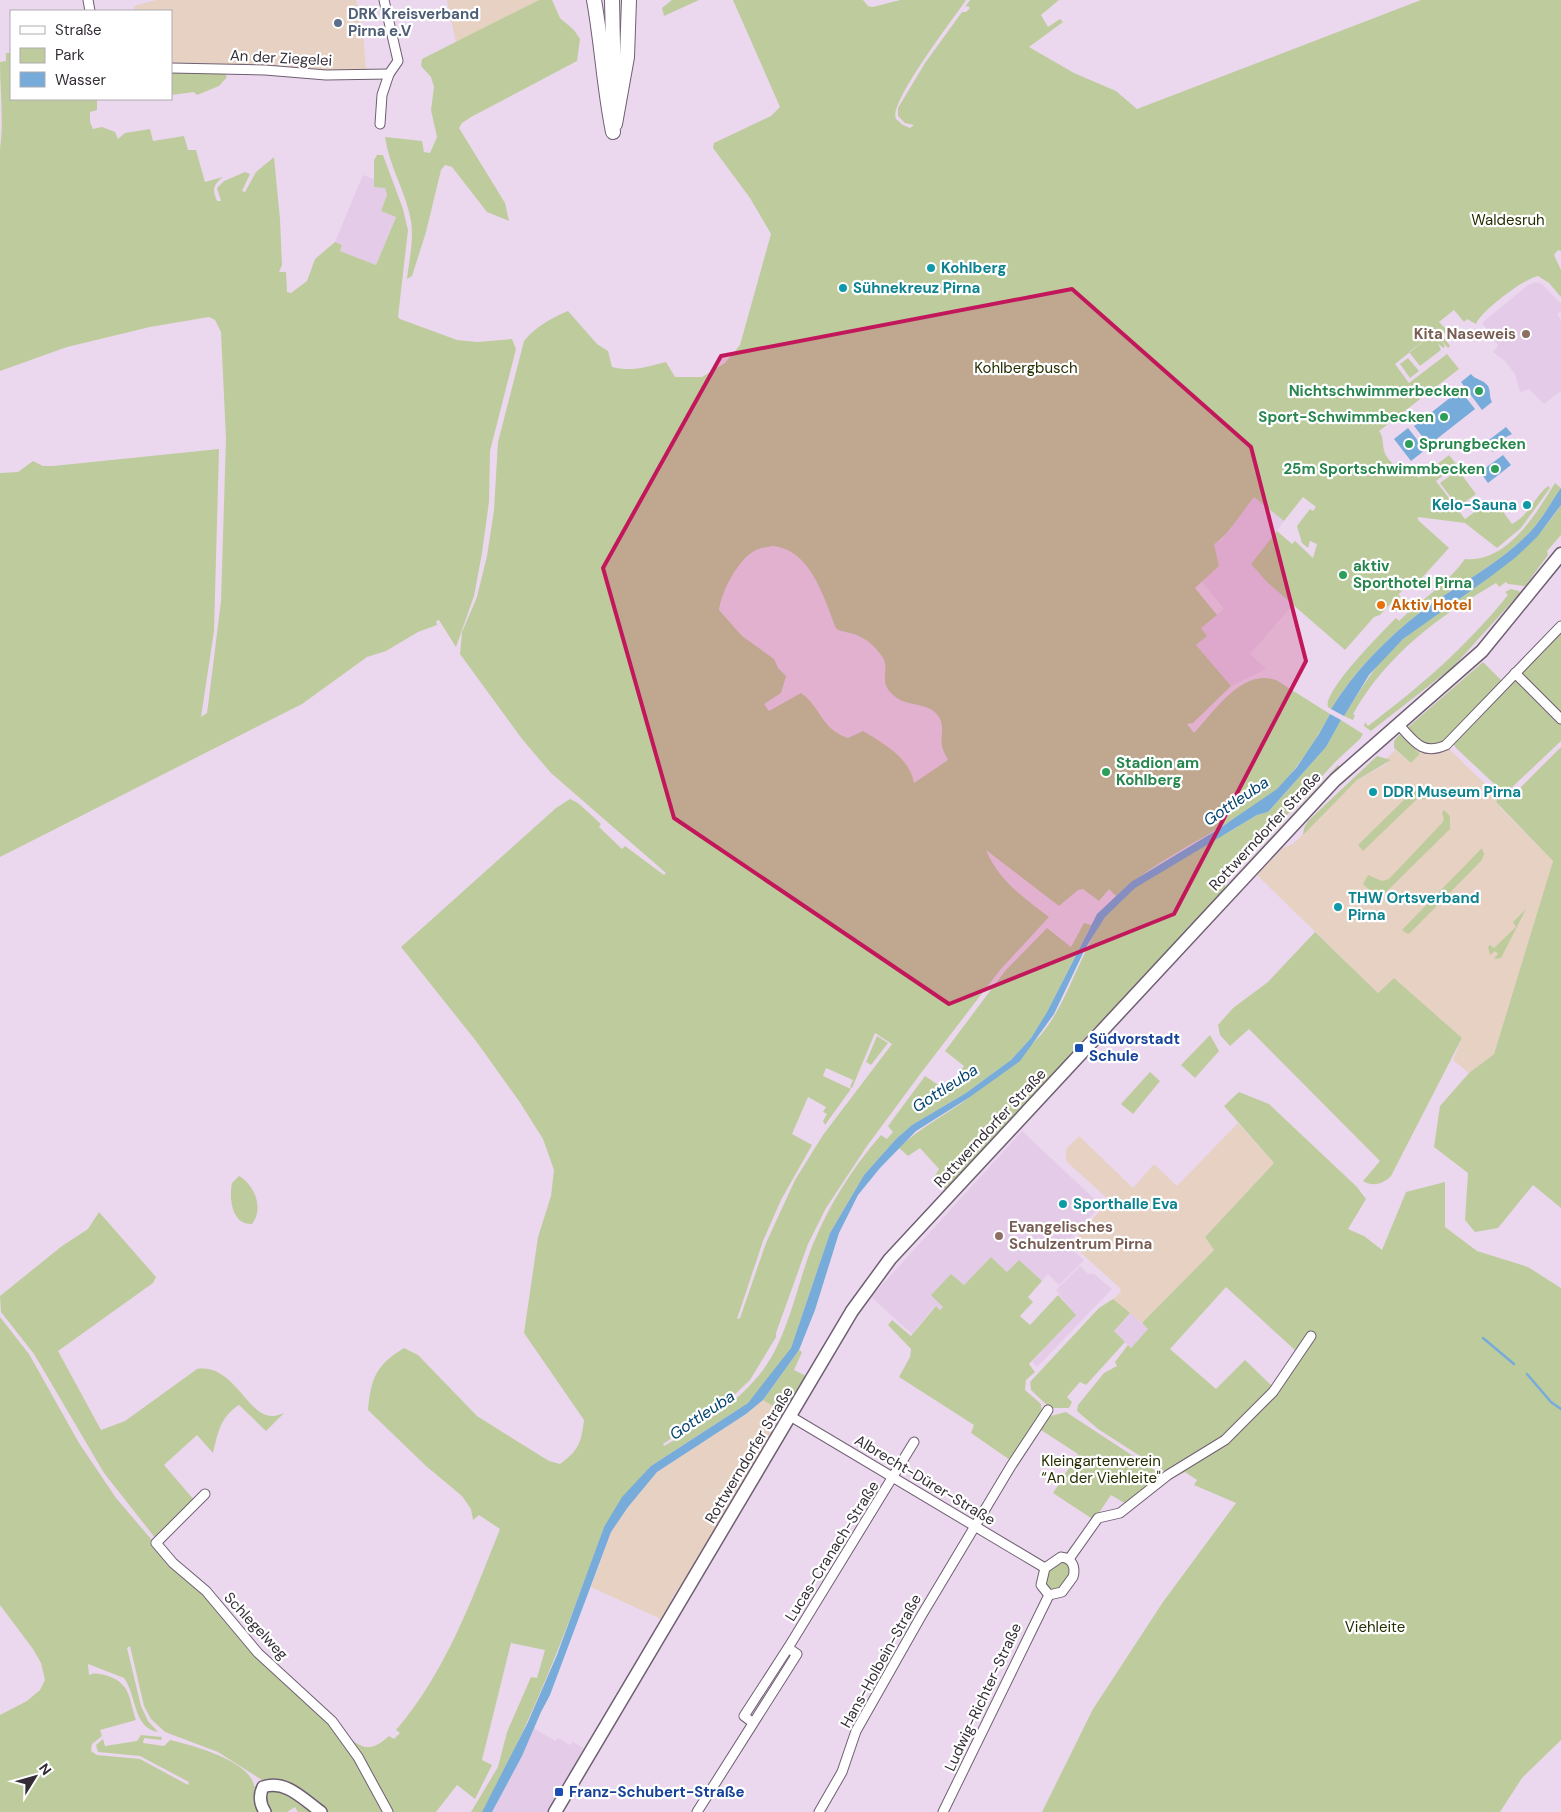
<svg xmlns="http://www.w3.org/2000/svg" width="1561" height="1812" font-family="'DM Sans',sans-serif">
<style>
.commercial{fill:#e6d1c3}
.built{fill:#e4cce8}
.green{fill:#becc9d;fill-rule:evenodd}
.water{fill:#77abd9}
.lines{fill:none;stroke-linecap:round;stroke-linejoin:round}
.stream{stroke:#77abd9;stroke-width:2.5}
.minor-casing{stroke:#6f5f72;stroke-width:11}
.tertiary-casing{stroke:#6f5f72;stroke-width:14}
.secondary-casing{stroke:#6f5f72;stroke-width:15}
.trunk-casing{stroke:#6f5f72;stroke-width:16}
.minor{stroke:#fff;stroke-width:9}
.tertiary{stroke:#fff;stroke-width:11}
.secondary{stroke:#fff;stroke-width:12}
.trunk{stroke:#fff;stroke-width:14}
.marked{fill:#c2185b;fill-opacity:0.2;stroke:#c2185b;stroke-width:4;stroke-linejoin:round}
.service-dot{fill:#5c6f8a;stroke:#fff;stroke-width:2}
.culture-dot{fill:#0f9aa8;stroke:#fff;stroke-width:2}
.education-dot{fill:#8d6e63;stroke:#fff;stroke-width:2}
.leisure-dot{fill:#2e9e5b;stroke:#fff;stroke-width:2}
.food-dot{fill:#e8710a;stroke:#fff;stroke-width:2}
.transit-dot{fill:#1a4fb4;stroke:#fff;stroke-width:2}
.labels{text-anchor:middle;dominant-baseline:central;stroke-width:4.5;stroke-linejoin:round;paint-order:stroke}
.service-label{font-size:15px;font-weight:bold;fill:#4e5e75;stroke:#fff;text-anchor:start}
.street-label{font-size:15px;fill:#342d36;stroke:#fff}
.park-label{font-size:15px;fill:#252e00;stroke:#fff}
.culture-label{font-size:15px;font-weight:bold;fill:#0d838f;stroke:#fff;text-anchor:start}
.education-label{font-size:15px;font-weight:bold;fill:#785e54;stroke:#fff;text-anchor:end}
.leisure-label{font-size:15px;font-weight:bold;fill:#27864d;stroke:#fff;text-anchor:end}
.food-label{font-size:15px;font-weight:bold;fill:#c56008;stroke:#fff;text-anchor:start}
.transit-label{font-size:15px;font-weight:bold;fill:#164399;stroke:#fff;text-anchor:start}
.water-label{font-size:16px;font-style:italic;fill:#02426d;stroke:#fff}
</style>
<rect width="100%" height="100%" fill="#ebd8ee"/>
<g class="commercial">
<polygon points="156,0 356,0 363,33 366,71 327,72 171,65 171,11 135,11 134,6"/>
<polygon points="447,0 539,0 456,43"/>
<polygon points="1412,732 1424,744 1443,743 1449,749 1499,797 1496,803 1553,861 1494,1054 1469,1073 1453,1060 1462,1038 1394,978 1378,993 1257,875 1283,848 1293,844 1357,780 1385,765 1390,760 1386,759 1395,750 1411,763 1420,754 1407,737"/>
<polygon points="1238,1123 1274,1163 1205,1237 1214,1250 1142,1323 1113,1299 1121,1292 1120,1288 1071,1244 1109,1200 1066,1161 1066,1149 1079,1136 1133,1188 1154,1164 1177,1186"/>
<polygon points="763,1400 779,1410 768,1430 774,1435 681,1589 678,1589 671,1600 672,1604 663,1620 591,1587 611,1532 628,1507 657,1472 746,1414"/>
</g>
<g class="built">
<polygon points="363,175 374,179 374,187 385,188 387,195 382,211 396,216 376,265 340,251 342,245 335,242"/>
<polygon points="1536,282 1542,284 1561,304 1561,311 1557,314 1561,320 1561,391 1544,404 1529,389 1520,392 1515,374 1505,361 1493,352 1498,345 1482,323 1528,285"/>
<polygon points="1254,496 1284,521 1277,531 1268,583 1293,605 1250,654 1266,669 1231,686 1196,645 1207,636 1201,628 1224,609 1202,582 1219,566 1214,544 1222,540 1227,530"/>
<polygon points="1022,1131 1101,1205 1066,1244 1084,1260 1059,1285 1048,1274 1031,1293 991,1257 940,1310 935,1306 912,1334 871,1297"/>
<polygon points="1080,1266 1088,1274 1094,1274 1112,1289 1037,1367 1032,1362 1075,1315 1056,1290"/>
<polygon points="1130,1313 1148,1329 1131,1348 1113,1331"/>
<polygon points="534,1728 555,1741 558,1738 570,1745 573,1742 586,1750 549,1812 492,1812"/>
</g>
<g class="green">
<path d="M539,0H552L560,18L574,30L580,39L577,61L471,117L462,123L459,128L505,203L509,221L487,212L452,167L445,165L441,170L426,232L412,276L407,279C409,261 414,240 411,221C406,192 389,166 385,137L422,141L424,152L430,153L437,137L431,110L434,87L431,77L421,66L422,59Z"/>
<polygon points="672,0 699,0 664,16 662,8"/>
<path d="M733,0H863L868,6L873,7L900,0H966C954,18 888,103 896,119L903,125L910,128L914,125L905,123L898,116V108L925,63L962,12H966L970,8L968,6L965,7L970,0H1059L1041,15L1048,27L1060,19L1063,22L1029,47L1074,73L1116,91L1137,109L1421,0H1561V251L1558,250L1554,255L1561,270V297L1549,283L1538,276C1525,278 1481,311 1476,324L1467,319L1464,322L1454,310L1439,322L1448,331L1442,335L1450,346L1448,348L1441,340L1445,346L1443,348L1438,343L1441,350L1420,366L1409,352L1435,332L1436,334L1435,332L1395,364L1409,383L1447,354L1459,369L1379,431C1385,438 1381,449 1387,457C1391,462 1396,468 1402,471C1408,475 1413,472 1419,478L1449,455L1457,465L1436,481L1465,519L1483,506L1489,513L1499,506L1512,524C1530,515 1534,497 1548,486L1550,488L1521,528L1497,548L1465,523L1418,517V520L1449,548L1419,581H1411L1399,594L1401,602L1394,600L1380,615L1374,617L1345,650L1268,583L1251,564L1277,531L1292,544L1295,541L1313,558L1317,544L1310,541L1308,548L1302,543L1297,526L1310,509L1313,511L1316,507L1303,497L1284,521L1254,497C1246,507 1223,541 1214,544L1219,566L1195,588L1217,615L1201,628L1207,636L1196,645L1231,686L1193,723L1187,724L1194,733C1214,712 1242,668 1276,680L1330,714C1316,740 1299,767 1278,788C1267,799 1253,807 1240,815C1200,841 1152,863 1116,896L1109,889L1099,901L1083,889L1078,890L1059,906L986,850C1000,882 1022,896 1049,917L1000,970L921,1073L867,1146L826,1208L808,1244L776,1333V1337L750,1380L730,1399L663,1444L664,1446C695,1429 729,1409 753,1382C787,1347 795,1289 813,1244C829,1205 853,1167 881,1135L887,1139L893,1132L888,1126L925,1076L946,1090L964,1066L945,1051L1005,971L1047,928L1071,947L1084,923L1091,925L1047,1012L1031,1038L1011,1060L966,1093L912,1125L896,1139L864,1175L830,1233L791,1348L765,1383L748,1403L651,1466L610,1518L604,1527C569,1624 533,1721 482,1812H471L498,1767L507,1732L531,1677L537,1678L545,1650L511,1643L482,1760L492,1765L475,1799L457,1785L436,1812H389L344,1734C362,1748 369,1754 389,1736L394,1739L400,1733L396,1730C446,1672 472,1599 500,1529L479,1515L473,1520L471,1509L462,1496L426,1466L368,1410C371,1378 376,1365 404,1348L418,1355L477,1416L549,1461L560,1464C579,1450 581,1443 584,1420L524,1333L538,1237L551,1196L554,1170L543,1139L519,1101L476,1041L401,947L556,808L570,799L578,803L601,824L599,827L622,849L625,846L664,875L666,873L551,773L522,739L460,654L462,632L477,597L487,556L494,510L498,442L524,341C535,327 551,318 568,311L597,344L608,351L612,367C631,372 647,367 666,362L675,377H702L725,363L740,345L771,234L750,198L713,148L714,143L771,116L780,107ZM773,546C811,550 824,598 836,628C840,632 844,631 850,633C863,636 873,644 881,655C893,670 874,682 897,698C909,707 930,702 939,717C945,728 940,735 942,746C943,751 946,756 948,760L914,783C910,758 883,743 863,731L848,738C821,729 821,707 801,693L769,711L764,704L781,693L786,676L778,668L774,659L742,636L719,610C721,592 738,560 754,551C760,548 766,547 773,546ZM875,1033L892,1044L823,1135L795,1180L766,1243L740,1318L737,1319L763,1241L781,1200L812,1145L792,1134L808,1097L826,1107L823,1112L827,1114L823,1121L825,1125L851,1089L823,1076L826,1068L853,1080L850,1087L852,1088Z"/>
<path d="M6,53H11V99H97V110L90,112V122L93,129L102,127L115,132L118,139L125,133L150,129L153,141L184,136L188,150H196L205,182L223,177C213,185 212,189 217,201H221L217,188L224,181L245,172L250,174L242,191L245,192L256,172L274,157L280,219L282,265L279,272H286L287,292L291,293L307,281L315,259L335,242L342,245L340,251L376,265L396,217L381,211L387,195L385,188L374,187V160L377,155H383L403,209L408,230L398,317L400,319L457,340L477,342L512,339L516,349L490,451L489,502L482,553L474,596L456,647L439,620L436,621L437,625L418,632L386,651L367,657L302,704L0,857V473L18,472L33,461L43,466H53L219,449L214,631L201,717L207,713L208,706L221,601L226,439L221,332L215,320L209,317L150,327L67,347L0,371V149C4,120 0,92 0,62L6,61Z"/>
<polygon points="171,71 224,72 227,77 219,86 197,95 194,92 171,95"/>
<polygon points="1408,358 1419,371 1410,378 1400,364"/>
<polygon points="1461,468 1464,472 1461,474 1476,494 1458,507 1440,483"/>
<path d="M1555,483L1561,488C1551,502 1543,518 1531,531C1499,565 1455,586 1418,614C1384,641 1354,672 1331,709L1328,707C1323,691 1383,631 1396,618L1399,621C1421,600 1447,584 1465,559C1507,563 1536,514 1555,483Z"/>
<path d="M1561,505V535L1547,551L1548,555L1525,586L1508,584L1506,582L1499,587L1496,583C1438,617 1387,654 1353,714L1355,715L1353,720L1344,716C1361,688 1377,662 1402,640C1457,591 1518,570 1561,505Z"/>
<path d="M1511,589L1519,591L1520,593L1453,667L1371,731L1364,726L1365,722L1368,726C1423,684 1464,649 1508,595L1505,592Z"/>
<polygon points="1561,632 1561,716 1520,674"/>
<polygon points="1483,662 1502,681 1443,743 1438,746 1424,744 1407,728"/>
<polygon points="1516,677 1561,722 1561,741 1505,794 1456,748 1453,743"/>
<path d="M1341,720L1363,734L1360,739L1335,762L1225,883V891L1098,1029L1095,1027L1076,1047L1078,1049L946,1190L934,1177L939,1169L920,1148L908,1156L899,1148C920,1127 946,1115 970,1097C993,1081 1016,1060 1036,1040C1064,1013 1080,953 1104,918C1136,874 1211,845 1257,815L1268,812L1326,747Z"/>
<polygon points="1399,735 1402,735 1420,754 1411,763 1394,748 1394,741"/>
<polygon points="1561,747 1561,1208 1533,1185 1498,1228 1475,1232 1465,1220 1468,1173 1434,1147 1440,1106 1469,1073 1494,1054 1553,861 1496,802 1499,797 1502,800 1516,792"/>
<polygon points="1377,756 1391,760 1357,780 1303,835 1304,828 1308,821"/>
<polygon points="1338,765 1339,766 1331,777 1228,887 1229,883"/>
<polygon points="1419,789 1429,795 1430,799 1417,799 1363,851 1358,845 1410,794"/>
<polygon points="1444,810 1450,816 1450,829 1379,899 1363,884 1368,875 1382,881 1389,879 1442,823 1444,819 1442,813"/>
<polygon points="1482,848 1484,854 1482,860 1411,932 1408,934 1402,930"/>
<polygon points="1526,909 1501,958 1494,959 1498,954 1495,951 1490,955 1488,947 1490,945 1494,948 1516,927 1513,922"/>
<path d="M1315,932L1378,993L1394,978L1462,1038L1391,1176C1383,1184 1373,1187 1363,1181L1380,1161L1249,1029L1230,1046L1220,1035L1218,1025L1233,1008L1268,982Z"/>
<polygon points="1210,1035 1219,1051 1195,1078 1181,1065"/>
<polygon points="877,1036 888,1043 871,1065 866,1062"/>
<polygon points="1150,1072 1160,1081 1133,1114 1121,1104"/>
<path d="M1239,1092L1269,1104L1357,1187L1366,1199L1348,1229L1364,1236L1382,1250L1406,1192L1445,1182V1227L1477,1251L1528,1267L1561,1288V1740L1522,1778L1500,1812H1042L1093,1709L1163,1602L1236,1503L1194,1485L1197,1480L1185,1472L1175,1477L1172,1475C1194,1462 1217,1450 1237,1434C1269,1406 1291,1369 1314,1334L1311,1333L1297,1352L1226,1287L1170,1349L1216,1389L1245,1360L1273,1387L1223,1439L1186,1463L1165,1472L1098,1429L1077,1411L1078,1405L1104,1373L1117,1366L1115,1362L1128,1345L1131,1348L1148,1329L1142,1323L1214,1250L1205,1237L1274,1163L1224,1106Z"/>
<path d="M239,1176C255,1185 264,1209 252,1224C231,1225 229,1197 232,1183Z"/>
<path d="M99,1212L156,1277L153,1283L58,1351L101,1430L125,1421L197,1369C234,1363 248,1418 273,1416C276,1416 281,1414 284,1413L266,1431L239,1405C220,1417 218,1433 213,1453L197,1435L164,1465L195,1501L156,1539L104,1473L34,1354L1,1312L0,1296L62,1246L88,1229Z"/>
<polygon points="991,1257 1007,1272 1019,1260 1042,1281 1028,1297 1033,1302 1020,1316 1030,1325 1058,1295 1076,1315 1029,1364 1035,1372 1026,1380 1025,1390 1041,1404 1042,1413 1010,1460 971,1433 974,1425 899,1377 910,1357 911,1349 888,1325 892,1320 911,1336 936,1306 940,1310 943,1307 931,1295 951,1274 964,1285"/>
<polygon points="1113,1299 1130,1313 1114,1331 1125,1342 1086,1385 1080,1382 1067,1397 1072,1402 1069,1408 1050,1408 1031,1390 1030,1382 1099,1308"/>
<path d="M0,1317L29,1354L79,1443L116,1498L174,1566L199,1588L322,1714L357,1759L385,1812H327L289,1785L279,1781L262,1780L218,1752L165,1732L151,1719L144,1706L130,1646L127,1648L141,1706L148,1721L158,1732C133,1728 137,1696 124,1678L88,1664L89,1675C95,1672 99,1674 105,1675C131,1683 128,1696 136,1720L100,1730L102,1736L92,1744L91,1751L97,1755L140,1759L188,1785L189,1782L140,1756L98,1752L96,1745L103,1739L105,1746L137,1741L141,1735L162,1737L161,1740L144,1738L143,1743L164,1746L170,1740C192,1745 238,1758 251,1778C256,1786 258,1803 261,1812H0V1715L27,1701L40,1690L45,1680L41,1663L33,1649L0,1605Z"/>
<polygon points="799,1350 802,1352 794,1370 806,1376 792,1398 794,1400 790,1405 779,1410 763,1400"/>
<polygon points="1066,1412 1159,1473 1159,1478 1128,1505 1111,1495 1094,1520 1053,1493 1078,1454 1038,1428 1047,1417"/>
<polygon points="1064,1560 1072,1568 1066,1587 1051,1593 1043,1580 1047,1571"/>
<polygon points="283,1789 317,1812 298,1812 295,1807 287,1812 269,1812 263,1794 266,1790"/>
</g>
<g class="water">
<path d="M1471,374C1475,380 1483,379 1488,386C1491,392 1489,397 1492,402L1482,410L1461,382Z"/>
<polygon points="1460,390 1475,409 1429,445 1414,426"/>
<polygon points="1506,427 1512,434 1502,439 1501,445 1494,448 1495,450 1493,452 1485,443"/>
<polygon points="1408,428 1425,450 1411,461 1394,439"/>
<polygon points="1503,455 1511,465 1488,483 1480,472"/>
<path d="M1561,488V505L1537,537L1516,557L1490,577L1403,639L1369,675L1344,716L1331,709C1354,672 1384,641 1418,614C1455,586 1499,565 1531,531C1543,518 1551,502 1561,488Z"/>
<polygon points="1330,714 1341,720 1326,747 1268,812 1257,815 1135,888 1105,917 1085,949 1054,1014 1020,1061 970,1097 916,1131 880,1168 858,1195 839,1233 815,1310 799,1350 763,1400 746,1414 657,1472 628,1507 611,1532 550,1695 541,1712 522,1756 492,1812 482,1812 528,1722 557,1655 604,1527 622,1497 651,1466 748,1403 791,1348 830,1233 864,1175 896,1139 912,1125 966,1093 1011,1060 1031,1038 1047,1012 1097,914 1131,882 1217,830 1277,789 1297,767 1319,734"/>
</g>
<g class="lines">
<g class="stream">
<polyline points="1483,1338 1514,1364"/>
<polyline points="1527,1374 1551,1402 1561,1409"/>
</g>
<defs>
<g id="minor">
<polyline points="88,0 90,11"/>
<polyline points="171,68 265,70 326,75 389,74"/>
<polyline points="380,124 382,95 389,74 398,61 384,0"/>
<polyline points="1515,673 1561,719"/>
<path d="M1399,725C1414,741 1422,756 1446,745L1561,626"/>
<polyline points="790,1416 1045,1568"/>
<polyline points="205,1494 156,1543 173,1563 206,1591 258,1653 332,1721 358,1757 388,1812"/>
<path d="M1061,1557C1072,1558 1076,1567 1073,1577L1062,1592L1049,1595L1041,1585L1045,1568Z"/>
<polyline points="1069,1559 1098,1518 1120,1513 1168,1475 1225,1440 1273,1392 1311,1336"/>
<polyline points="752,1722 744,1716 788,1648"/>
<polyline points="697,1812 797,1654 788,1648 914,1442"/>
<polyline points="819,1812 842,1772 856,1731 920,1618 1011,1466 1048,1410"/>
<polyline points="943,1812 1049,1595"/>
</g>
<path id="tertiary" d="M265,1812C260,1804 259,1795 263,1787C286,1779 304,1800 321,1812"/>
<polyline id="secondary" points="555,1812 852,1311 890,1259 1335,780 1482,651 1561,554"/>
<g id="trunk">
<path d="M594,0C602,44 604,88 613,132"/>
<polyline points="612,0 614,89"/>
<polyline points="615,124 627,57 629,0"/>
</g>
</defs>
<use href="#minor" class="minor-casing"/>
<use href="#tertiary" class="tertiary-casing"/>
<use href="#secondary" class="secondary-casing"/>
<use href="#trunk" class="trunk-casing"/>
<use href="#minor" class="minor"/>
<use href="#tertiary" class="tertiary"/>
<use href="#secondary" class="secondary"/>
<use href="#trunk" class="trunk"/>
</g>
<path class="marked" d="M1072,289L1251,447L1306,661L1174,914L949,1004L674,818L603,568L721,356Z"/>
<circle class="service-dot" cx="338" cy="23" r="5"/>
<g class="culture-dot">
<circle cx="931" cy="268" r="5"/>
<circle cx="843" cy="288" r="5"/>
<circle cx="1527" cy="505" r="5"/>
<circle cx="1373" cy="792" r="5"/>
<circle cx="1338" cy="907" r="5"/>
<circle cx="1063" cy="1204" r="5"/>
</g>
<g class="education-dot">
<circle cx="1526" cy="334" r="5"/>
<circle cx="999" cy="1236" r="5"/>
</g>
<g class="leisure-dot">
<circle cx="1479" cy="391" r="5"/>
<circle cx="1444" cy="417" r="5"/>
<circle cx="1409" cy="444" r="5"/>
<circle cx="1495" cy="469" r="5"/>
<circle cx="1343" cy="575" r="5"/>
<circle cx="1106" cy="772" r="5"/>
</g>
<circle class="food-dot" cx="1381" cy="605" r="5"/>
<g class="transit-dot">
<rect x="1074" y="1043" width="10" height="10" rx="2.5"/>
<rect x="554" y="1787" width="10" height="10" rx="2.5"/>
</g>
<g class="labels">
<g class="service-label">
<text x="348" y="14">DRK Kreisverband<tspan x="348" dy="17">Pirna e.V</tspan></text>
</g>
<g class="street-label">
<text transform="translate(281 58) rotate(3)">An der Ziegelei</text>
<text transform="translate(1265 831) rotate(-47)">Rottwerndorfer Straße</text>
<text transform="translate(990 1128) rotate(-47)">Rottwerndorfer Straße</text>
<text transform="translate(749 1455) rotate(-59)">Rottwerndorfer Straße</text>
<text transform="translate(925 1480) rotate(31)">Albrecht-Dürer-Straße</text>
<text transform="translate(832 1551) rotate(-58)">Lucas-Cranach-Straße</text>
<text transform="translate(256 1626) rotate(47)">Schlegelweg</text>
<text transform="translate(881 1661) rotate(-61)">Hans-Holbein-Straße</text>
<text transform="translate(983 1697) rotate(-65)">Ludwig-Richter-Straße</text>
</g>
<g class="park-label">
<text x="1508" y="220">Waldesruh</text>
<text x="1026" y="368">Kohlbergbusch</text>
<text x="1101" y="1461">Kleingartenverein<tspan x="1101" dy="17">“An der Viehleite"</tspan></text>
<text x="1375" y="1627">Viehleite</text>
</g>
<g class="culture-label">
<text x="941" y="268">Kohlberg</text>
<text x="853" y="288">Sühnekreuz Pirna</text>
<text x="1517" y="505" text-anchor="end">Kelo-Sauna</text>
<text x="1383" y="792">DDR Museum Pirna</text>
<text x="1348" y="898">THW Ortsverband<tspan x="1348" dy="17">Pirna</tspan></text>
<text x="1073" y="1204">Sporthalle Eva</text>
</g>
<g class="education-label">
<text x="1516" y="334">Kita Naseweis</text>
<text x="1009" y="1227" text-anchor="start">Evangelisches<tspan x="1009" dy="17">Schulzentrum Pirna</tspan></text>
</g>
<g class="leisure-label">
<text x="1469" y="391">Nichtschwimmerbecken</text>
<text x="1434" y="417">Sport-Schwimmbecken</text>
<text x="1419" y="444" text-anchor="start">Sprungbecken</text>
<text x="1485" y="469">25m Sportschwimmbecken</text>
<text x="1353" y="566" text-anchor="start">aktiv<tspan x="1353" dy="17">Sporthotel Pirna</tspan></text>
<text x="1116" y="763" text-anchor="start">Stadion am<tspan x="1116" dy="17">Kohlberg</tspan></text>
</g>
<g class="food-label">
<text x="1391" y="605">Aktiv Hotel</text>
</g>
<g class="transit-label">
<text x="1089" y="1039">Südvorstadt<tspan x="1089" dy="17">Schule</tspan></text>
<text x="569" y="1792">Franz-Schubert-Straße</text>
</g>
<g class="water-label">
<text transform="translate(1236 801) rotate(-34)">Gottleuba</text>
<text transform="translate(945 1088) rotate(-33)">Gottleuba</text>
<text transform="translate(702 1415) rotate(-34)">Gottleuba</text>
</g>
</g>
<rect x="10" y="10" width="162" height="90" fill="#ffffff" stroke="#aeabaf"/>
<rect x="20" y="26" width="25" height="8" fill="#ffffff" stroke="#aeabaf"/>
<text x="55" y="35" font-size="15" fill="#342d36">Straße</text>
<rect x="20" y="48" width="25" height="15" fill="#becc9d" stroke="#aeabaf"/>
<text x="55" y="60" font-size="15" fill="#342d36">Park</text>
<rect x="20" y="72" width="25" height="15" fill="#77abd9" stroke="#aeabaf"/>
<text x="55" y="85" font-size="15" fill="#342d36">Wasser</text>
<g transform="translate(35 1777) rotate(53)" stroke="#ffffff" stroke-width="4" paint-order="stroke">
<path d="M0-4L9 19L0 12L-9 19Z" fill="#342d36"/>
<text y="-8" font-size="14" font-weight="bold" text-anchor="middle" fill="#342d36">N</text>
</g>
</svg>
